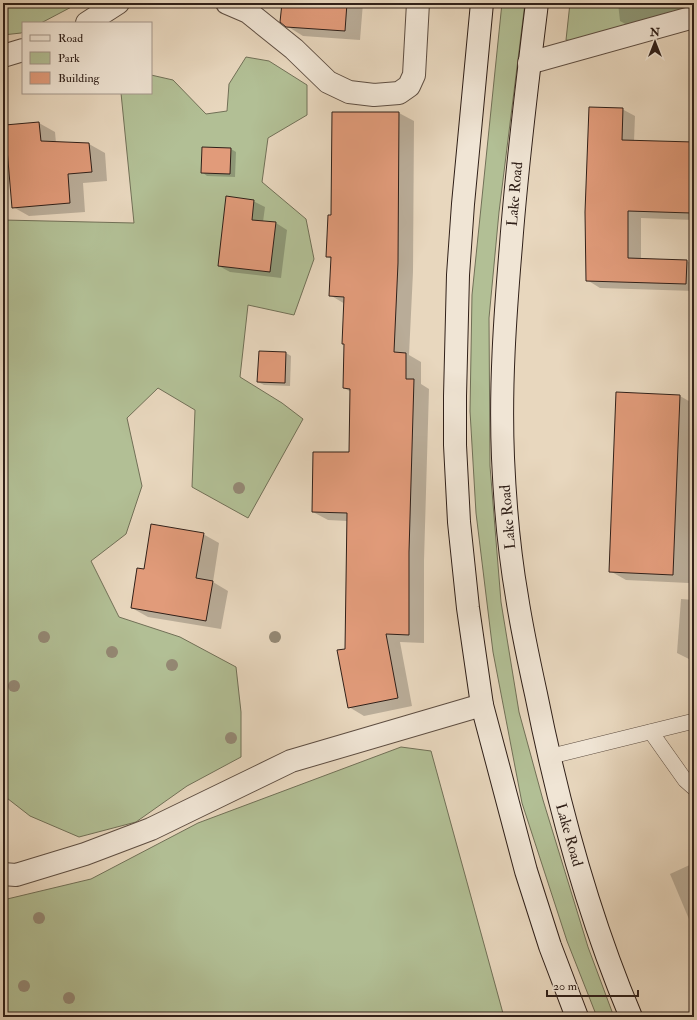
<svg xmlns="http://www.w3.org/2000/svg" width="697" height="1020" font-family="'IM FELL Double Pica',serif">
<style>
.green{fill:#b2bf95;stroke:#717057}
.shadow{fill:#0003}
.building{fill:#e19b7a;stroke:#302019}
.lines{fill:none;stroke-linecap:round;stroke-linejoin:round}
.service-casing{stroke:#5e4e42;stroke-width:16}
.minor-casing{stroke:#5e4e42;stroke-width:24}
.secondary-casing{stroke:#302019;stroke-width:24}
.service{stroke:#f0e5d5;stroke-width:15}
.minor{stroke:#f0e5d5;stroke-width:22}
.secondary{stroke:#f0e5d5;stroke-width:22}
.tree{fill:#948874}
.labels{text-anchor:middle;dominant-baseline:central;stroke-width:3;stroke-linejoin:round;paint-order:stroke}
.street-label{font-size:15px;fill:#302019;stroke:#f0e5d5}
</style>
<rect width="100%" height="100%" fill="#e8d7be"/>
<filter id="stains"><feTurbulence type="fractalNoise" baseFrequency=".005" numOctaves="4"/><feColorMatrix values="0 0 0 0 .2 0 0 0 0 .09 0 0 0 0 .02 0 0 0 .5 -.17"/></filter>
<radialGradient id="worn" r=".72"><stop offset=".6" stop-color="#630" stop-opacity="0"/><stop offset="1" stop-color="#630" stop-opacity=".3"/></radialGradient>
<g class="green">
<polygon points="3,3 79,3 41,23 23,23 23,32 21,33 3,35"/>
<polygon points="502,3 525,3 499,212 489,318 490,466 501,602 519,712 543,800 588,947 614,1017 597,1017 567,941 522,803 493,652 476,513 470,411 472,295"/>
<polygon points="570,3 694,3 694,9 575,41 566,40"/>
<polygon points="246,57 269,61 307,85 307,115 268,138 262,182 306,219 314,259 294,315 248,305 240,377 282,403 303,419 248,518 192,487 195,410 158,388 127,418 142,486 126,534 91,561 119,617 180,637 236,667 241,712 241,757 187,786 136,822 79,837 30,816 3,795 3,220 134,223 121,93 151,93 151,75 173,80 206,114 227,111 229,84"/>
<polygon points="401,747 431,751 504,1017 3,1017 3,900 91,879 198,823"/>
</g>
<g class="shadow">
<polygon points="283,3 363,3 360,40 303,36 287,26"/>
<polygon points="618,3 694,3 694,8 670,11 671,24 636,30 620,21"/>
<polygon points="622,109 635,116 634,141 694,144 694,220 641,218 641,259 687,261 694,265 694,291 600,288 587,280"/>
<polygon points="399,113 414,121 413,272 409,355 421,362 421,384 429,389 424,561 424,643 400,642 412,706 364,716 349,707 346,650 347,521 328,520 313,512 350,453 351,392 344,388 345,304 330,295 332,259 327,257 332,216"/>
<polygon points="39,123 55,132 56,143 89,144 105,153 107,181 83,183 85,212 29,216 13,207 6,126"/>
<polygon points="231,149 236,152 235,177 207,176 202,172"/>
<polygon points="253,201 265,207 263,222 276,223 287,230 281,278 230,272 219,266"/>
<polygon points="286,353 291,356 290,386 264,385 258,382"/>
<polygon points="617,393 680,396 694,404 694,454 689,583 626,580 610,571"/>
<polygon points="203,534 219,543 213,582 228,591 221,629 148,617 132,608 145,570"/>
<polygon points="681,599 694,600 694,660 689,659 677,653"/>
<polygon points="694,863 694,931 670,874"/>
</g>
<g class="building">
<polygon points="282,3 347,3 345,31 286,27 280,22"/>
<polygon points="589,107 623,108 622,140 693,142 691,213 628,211 628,258 687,260 686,284 586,281 585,212"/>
<polygon points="332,112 399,112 398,263 394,352 406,353 406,379 414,379 409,552 409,635 386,634 398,698 348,708 337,650 345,649 347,513 312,512 313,452 349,452 350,389 343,388 344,344 342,344 344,297 329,296 331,257 326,257 328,215 331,215"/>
<polygon points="39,122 41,141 89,143 92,172 68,174 70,203 12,208 5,125"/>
<polygon points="202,147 231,148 230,174 201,173"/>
<polygon points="226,196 254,200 252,220 276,222 270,272 218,266"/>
<polygon points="259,351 286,352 285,383 257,382"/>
<polygon points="616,392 680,395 673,575 609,572"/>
<polygon points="151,524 204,533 196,578 213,581 206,621 131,608 137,568 144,569"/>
</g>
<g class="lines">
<defs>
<g id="service">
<polyline points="651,732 685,780 694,788"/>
<polyline points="548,757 694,721"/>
</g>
<g id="minor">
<polyline points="227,3 248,12 294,49 328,82 349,92 374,95 399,93 409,86 414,75 418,3"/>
<polyline points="87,23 118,3"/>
<polyline points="3,56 23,50"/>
<polyline points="529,63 694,17"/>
<polyline points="3,874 16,875 85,854 151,829 291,761 482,705"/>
</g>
<g id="secondary">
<polyline points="482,3 463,204 458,275 455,396 455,445 459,522 468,608 482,705 526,871 550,946 577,1017"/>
<path d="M537,3C527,84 517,164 511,245C505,316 500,387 503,458C505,504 509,551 517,597C522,630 529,662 536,694C558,804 587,913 631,1017"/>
</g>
</defs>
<use href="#service" class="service-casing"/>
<use href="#minor" class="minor-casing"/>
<use href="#secondary" class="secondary-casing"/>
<use href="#service" class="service"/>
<use href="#minor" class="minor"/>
<use href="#secondary" class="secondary"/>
</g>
<g class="tree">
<circle cx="239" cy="488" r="6"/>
<circle cx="44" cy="637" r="6"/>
<circle cx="275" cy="637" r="6"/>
<circle cx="112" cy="652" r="6"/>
<circle cx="172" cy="665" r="6"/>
<circle cx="14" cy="686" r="6"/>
<circle cx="231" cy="738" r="6"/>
<circle cx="39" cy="918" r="6"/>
<circle cx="24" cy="986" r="6"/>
<circle cx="69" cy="998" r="6"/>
</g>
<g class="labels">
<g class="street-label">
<text transform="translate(515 194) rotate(-85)">Lake Road</text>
<text transform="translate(508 517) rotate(-95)">Lake Road</text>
<text transform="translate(569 835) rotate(74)">Lake Road</text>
</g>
</g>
<rect width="697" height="1020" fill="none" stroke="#e8d7be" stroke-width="16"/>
<rect x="4" y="4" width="689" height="1012" fill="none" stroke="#302019" stroke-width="2"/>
<rect x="8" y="8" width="681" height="1004" fill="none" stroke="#302019"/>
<rect x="22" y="22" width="130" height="72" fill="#f0e5d5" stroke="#a3968a"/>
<rect x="30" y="35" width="20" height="6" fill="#f0e5d5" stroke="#a3968a"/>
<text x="58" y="42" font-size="12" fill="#302019">Road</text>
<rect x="30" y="52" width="20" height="12" fill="#b2bf95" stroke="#a3968a"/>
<text x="58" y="62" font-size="12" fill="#302019">Park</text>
<rect x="30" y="72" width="20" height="12" fill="#e19b7a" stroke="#a3968a"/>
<text x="58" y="82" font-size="12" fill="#302019">Building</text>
<g transform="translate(655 42)" stroke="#f0e5d5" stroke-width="3" paint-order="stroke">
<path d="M0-3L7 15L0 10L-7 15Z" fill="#302019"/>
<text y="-6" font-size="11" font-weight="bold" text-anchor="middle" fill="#302019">N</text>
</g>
<path d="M547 990v6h91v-6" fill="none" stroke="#302019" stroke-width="2"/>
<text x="553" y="990" font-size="12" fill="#302019" stroke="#f0e5d5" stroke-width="3" paint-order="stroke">20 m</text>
<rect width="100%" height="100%" filter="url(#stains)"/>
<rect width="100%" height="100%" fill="url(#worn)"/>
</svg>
